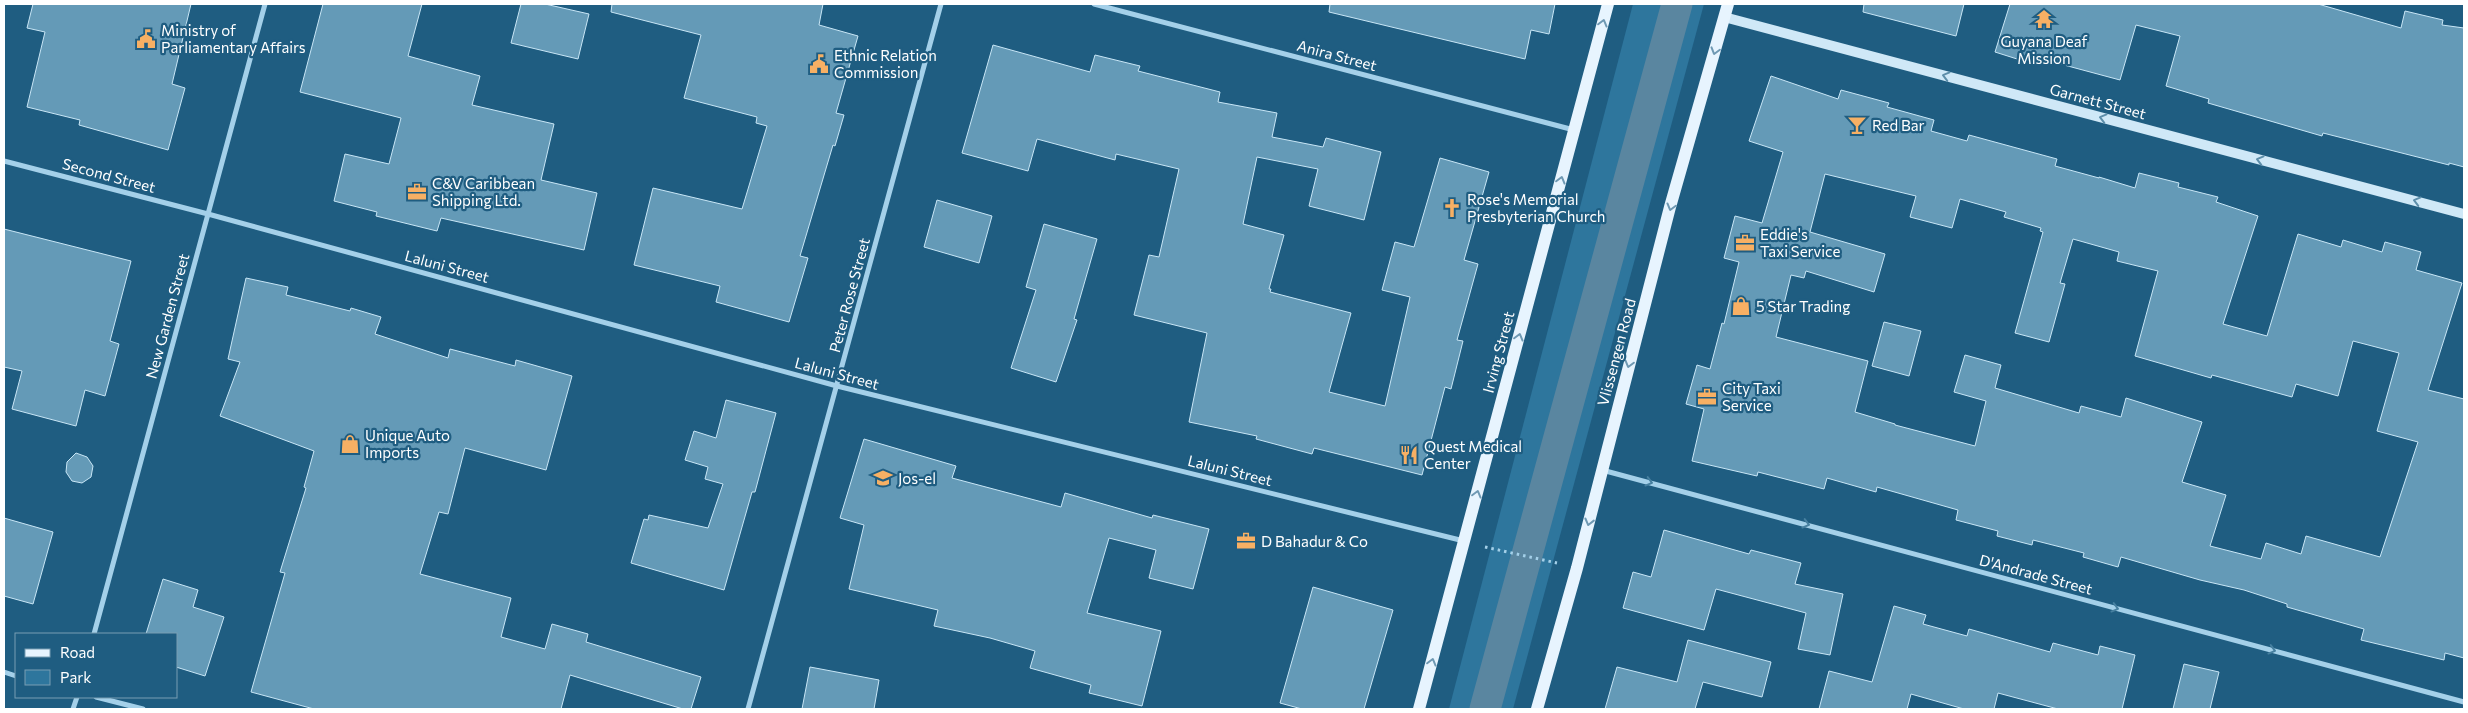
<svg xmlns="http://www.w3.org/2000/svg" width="2468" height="713" font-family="Commissioner,sans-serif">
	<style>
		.green { fill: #2e769d }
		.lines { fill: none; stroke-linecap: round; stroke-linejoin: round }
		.canal { stroke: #5a86a0; stroke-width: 31 }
		.building { fill: #649ab7; stroke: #c8e6f6; fill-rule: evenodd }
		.path { stroke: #a4d0e9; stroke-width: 3; stroke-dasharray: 2.5 4; stroke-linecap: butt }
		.street { stroke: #a4d0e9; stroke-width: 5 }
		.secondary { stroke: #cfe8f7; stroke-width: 10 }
		.primary { stroke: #e7f4fe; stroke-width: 12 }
		.oneway { stroke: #6f99b3 }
		.oneway2 { stroke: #5d8eaa }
		.oneway3 { stroke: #4780a0 }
		.labels { text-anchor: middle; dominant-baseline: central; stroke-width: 4.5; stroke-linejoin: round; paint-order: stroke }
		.poi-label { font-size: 15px; fill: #fff; stroke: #1f5d81; text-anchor: start }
		.street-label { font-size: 15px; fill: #fff; stroke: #1f5d81 }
	</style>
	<rect width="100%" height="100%" fill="#1f5d81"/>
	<!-- green -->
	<path class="green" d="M1633,4H1704L1513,709H1449Z"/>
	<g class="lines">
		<!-- canal -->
		<path class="canal" d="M1485,709L1677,4"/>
	</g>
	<!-- building -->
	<path class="building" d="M33,4H191L172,84L185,88L168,150L79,125L80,120L27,107L45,32L27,28Z
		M323,4H422L408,56L480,76L472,105L554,124L541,180L597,193L584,250L441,218L437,231L376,216L377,212L334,201L345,154L389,164L401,118L300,92Z
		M521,4H545L589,14L578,59L511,43Z
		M612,4H823L819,25L858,36L836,113L844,115L835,146L833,145L800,256L808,258L789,322L716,302L720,286L634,265L653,188L742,209L767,126L756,123L757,117L684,98L701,35L611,12Z
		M1330,4H1555L1549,34L1531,30L1525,59L1329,12Z
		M1864,4H1964L1956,36L1863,12Z
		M2010,4H2318L2401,28L2405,11L2443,20L2442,25L2464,28V167L2449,163V165L2323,133L2322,136L2208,103L2209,99L2166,86L2180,36L2136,25L2120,80L2038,58L2036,65L1995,52Z
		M993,45L1090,72L1095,55L1140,66L1138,71L1220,92L1218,102L1277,113L1272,137L1323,147L1326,138L1381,152L1364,220L1309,206L1318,169L1257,157L1243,224L1284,235L1269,289H1271L1270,292L1351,313L1329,392L1385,406L1410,297L1382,290L1395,242L1414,247L1440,158L1489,172L1464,260L1478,264L1457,340L1463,341L1451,389L1445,387L1422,475L1314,448L1312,454L1256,439L1257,436L1189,422L1207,333L1134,315L1149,255L1159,257L1179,169L1116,154L1115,160L1037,139L1028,171L962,153Z
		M1771,76L1838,99L1841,90L1889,103L1887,107L1934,120L1931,131L1967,141L1969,135L2057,159L2055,166L2099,178V177L2135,188L2139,173L2179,183L2178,187L2218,197L2216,202L2258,216L2223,324L2267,336L2298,234L2341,247L2343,240L2382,252L2385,242L2421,252L2416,270L2462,283L2428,390L2464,399V658L2445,653L2444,660L2361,640L2364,629L2287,607V604L2244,590L2200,580L2121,557L2118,567L2083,557L2084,553L2033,540L2032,545L1997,536L1998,531L1956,520L1958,510L1877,487L1876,492L1827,478L1824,489L1758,472L1757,476L1692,461L1704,409L1686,404L1697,365L1710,369L1722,323L1724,324L1739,262L1724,258L1735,216L1762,223L1783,152L1749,141ZM1825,174L1916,196L1910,217L1952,228L1960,199L2006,212L2004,217L2041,228L2040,231L2043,232L2015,333L2049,342L2065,284L2060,283L2073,239L2119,252L2117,261L2158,271L2135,356L2211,378L2212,375L2292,397L2296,384L2338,396L2353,341L2399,353L2377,431L2418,442L2380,557L2306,536L2301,554L2266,543L2261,559L2210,546L2226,495L2182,482L2202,422L2126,398L2121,417L2081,406L2079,413L1995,388L2001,365L1965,355L1954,392L1986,401L1975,446L1895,425V424L1855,412L1868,361L1776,337L1791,275L1804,278L1806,271L1874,292L1885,254L1810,232Z
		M937,200L992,216L979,263L924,247Z
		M1044,224L1097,239L1074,319L1077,320L1056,382L1011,368L1036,290L1026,287Z
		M4,229L131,261L110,341L119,344L105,396L85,390L76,426L12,409L22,371L4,367Z
		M246,278L288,287L286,295L350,311L351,308L381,317L375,334L448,358L450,349L515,366L516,360L572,376L546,470L465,448L448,514L439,512L420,574L511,598L501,637L545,649L552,624L588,634L586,642L701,677L691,709H683L570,675L561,709H314L251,692L285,573L280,572L306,488L304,487L314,451L220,416L240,362L228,359Z
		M1884,322L1921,331L1909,376L1872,366Z
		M726,400L776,413L755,492H752L724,590L631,563L644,519L648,520L649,515L708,528L723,484L705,479L708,467L685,460L694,431L716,438Z
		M864,439L956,466L952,478L1061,507L1065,493L1152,518L1153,515L1209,529L1193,589L1149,578L1156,550L1109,538L1087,613L1161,631L1142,706L1089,693L1091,685L1030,668L1035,651L990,638L934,626L938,610L849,589L864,525L840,518Z
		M76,453L87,457L93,466L91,477L82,483L72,481L66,472L67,462Z
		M4,518L53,532L33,604L4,596Z
		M1664,530L1749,554L1751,550L1801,563L1795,584L1843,594L1830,655L1798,649L1806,613L1716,589L1704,630L1623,608L1633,572L1651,577Z
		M163,579L198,590L193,607L224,617L205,676L176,667V634H146Z
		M1313,587L1393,610L1364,709H1302L1280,703Z
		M1894,606L1926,615L1923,624L1967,636L1969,629L2050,652L2053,643L2098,655L2100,646L2135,655L2122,709H2058L1998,693L1994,709H1964L1911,694L1907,709H1819L1829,671L1872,682Z
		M1688,640L1771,662L1762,697L1703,682L1695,709H1605L1617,667L1677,682Z
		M2184,664L2219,672L2210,709H2173Z
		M810,667L879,680L874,709H802Z"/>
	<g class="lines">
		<!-- path -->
		<path class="path" d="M1485,547L1557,563"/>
		<!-- street -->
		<path class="street" d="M1094,4L1574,130
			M4,161L208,214L837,386L1464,541
			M1602,470L2464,702
			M94,634L265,4
			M4,672L16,676
			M96,697L143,709
			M73,709L77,697
			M748,709L941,4"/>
		<!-- secondary -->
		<path class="secondary" d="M1724,17L2464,214"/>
		<!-- primary -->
		<path class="primary" d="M1419,709L1608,4
			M1537,709L1577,568L1670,207L1728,4"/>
	</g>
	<!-- one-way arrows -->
	<defs><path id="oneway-chevron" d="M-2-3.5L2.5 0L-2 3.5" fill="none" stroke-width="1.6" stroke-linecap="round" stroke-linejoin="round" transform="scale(1.25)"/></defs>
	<g class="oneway">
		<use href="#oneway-chevron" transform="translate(1603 23) rotate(-75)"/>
		<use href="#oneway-chevron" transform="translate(1715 51) rotate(106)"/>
		<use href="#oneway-chevron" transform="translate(1561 180) rotate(-75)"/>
		<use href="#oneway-chevron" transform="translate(1671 207) rotate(105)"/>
		<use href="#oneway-chevron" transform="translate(1519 337) rotate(-75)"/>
		<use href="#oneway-chevron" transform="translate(1629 364) rotate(105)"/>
		<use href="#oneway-chevron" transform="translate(1477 494) rotate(-75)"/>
		<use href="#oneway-chevron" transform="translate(1589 522) rotate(104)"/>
		<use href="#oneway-chevron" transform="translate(1432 662) rotate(-75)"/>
	</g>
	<g class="oneway2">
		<use href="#oneway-chevron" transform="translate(1946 76) rotate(-165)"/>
		<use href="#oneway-chevron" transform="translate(2103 118) rotate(-165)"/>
		<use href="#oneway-chevron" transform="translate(2260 160) rotate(-165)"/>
		<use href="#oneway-chevron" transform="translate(2417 201) rotate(-165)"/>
	</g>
	<g class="oneway3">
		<use href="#oneway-chevron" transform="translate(1649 482) rotate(15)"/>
		<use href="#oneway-chevron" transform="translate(1806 524) rotate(15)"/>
		<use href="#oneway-chevron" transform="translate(2115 608) rotate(15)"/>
		<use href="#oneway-chevron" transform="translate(2272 650) rotate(15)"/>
	</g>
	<!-- icons -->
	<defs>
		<g id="temple-bare" transform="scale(1.5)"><path d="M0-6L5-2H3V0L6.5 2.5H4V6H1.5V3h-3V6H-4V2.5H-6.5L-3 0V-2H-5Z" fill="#f7b064" stroke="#1f5d81" stroke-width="2.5" paint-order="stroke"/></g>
		<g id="civic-bare" transform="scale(1.5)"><path d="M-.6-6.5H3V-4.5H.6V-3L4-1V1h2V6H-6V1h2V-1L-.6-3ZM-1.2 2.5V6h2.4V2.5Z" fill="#f7b064" stroke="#1f5d81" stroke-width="2.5" paint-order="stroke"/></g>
		<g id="bar-bare" transform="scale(1.5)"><path d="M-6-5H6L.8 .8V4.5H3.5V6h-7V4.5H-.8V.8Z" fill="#f7b064" stroke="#1f5d81" stroke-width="2.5" paint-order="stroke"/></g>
		<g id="office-bare" transform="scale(1.5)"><path d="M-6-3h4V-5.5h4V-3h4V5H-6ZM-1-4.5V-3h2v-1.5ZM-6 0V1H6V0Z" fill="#f7b064" stroke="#1f5d81" stroke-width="2.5" paint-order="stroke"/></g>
		<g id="church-bare" transform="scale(1.5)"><path d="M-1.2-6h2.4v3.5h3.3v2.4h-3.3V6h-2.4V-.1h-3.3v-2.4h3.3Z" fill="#f7b064" stroke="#1f5d81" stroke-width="2.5" paint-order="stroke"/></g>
		<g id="shop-bare" transform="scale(1.5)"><path d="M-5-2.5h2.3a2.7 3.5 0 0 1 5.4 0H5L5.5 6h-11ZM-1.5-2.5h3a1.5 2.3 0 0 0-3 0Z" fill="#f7b064" stroke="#1f5d81" stroke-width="2.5" paint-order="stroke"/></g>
		<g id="restaurant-bare" transform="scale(1.5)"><path d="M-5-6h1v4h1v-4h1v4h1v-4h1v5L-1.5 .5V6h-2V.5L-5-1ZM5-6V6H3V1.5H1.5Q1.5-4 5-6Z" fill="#f7b064" stroke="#1f5d81" stroke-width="2.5" paint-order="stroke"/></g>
		<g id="school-bare" transform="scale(1.5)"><path d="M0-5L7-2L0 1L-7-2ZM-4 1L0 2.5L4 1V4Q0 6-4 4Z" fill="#f7b064" stroke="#1f5d81" stroke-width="2.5" paint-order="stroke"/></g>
	</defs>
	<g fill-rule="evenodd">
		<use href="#temple-bare" x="2044" y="19"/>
		<use href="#civic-bare" x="146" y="39"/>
		<use href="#civic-bare" x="819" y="64"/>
		<use href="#bar-bare" x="1857" y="125"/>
		<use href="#office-bare" x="417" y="192"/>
		<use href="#church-bare" x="1452" y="208"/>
		<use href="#office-bare" x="1745" y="243"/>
		<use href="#shop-bare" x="1741" y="306"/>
		<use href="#office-bare" x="1707" y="397"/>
		<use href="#shop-bare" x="350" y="444"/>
		<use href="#restaurant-bare" x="1409" y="455"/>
		<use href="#school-bare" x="883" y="478"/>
		<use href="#office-bare" x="1246" y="541"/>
	</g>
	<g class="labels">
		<!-- poi labels -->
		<g class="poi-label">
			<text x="161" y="30">Ministry of<tspan x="161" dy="17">Parliamentary Affairs</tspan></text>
			<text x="2044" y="41" text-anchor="middle">Guyana Deaf<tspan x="2044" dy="17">Mission</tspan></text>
			<text x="834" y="55">Ethnic Relation<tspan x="834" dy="17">Commission</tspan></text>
			<text x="1872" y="125">Red Bar</text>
			<text x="432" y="183">C&amp;V Caribbean<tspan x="432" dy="17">Shipping Ltd.</tspan></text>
			<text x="1467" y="199">Rose's Memorial<tspan x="1467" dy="17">Presbyterian Church</tspan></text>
			<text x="1760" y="234">Eddie's<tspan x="1760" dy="17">Taxi Service</tspan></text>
			<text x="1756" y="306">5 Star Trading</text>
			<text x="1722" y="388">City Taxi<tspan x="1722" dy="17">Service</tspan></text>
			<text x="365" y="435">Unique Auto<tspan x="365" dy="17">Imports</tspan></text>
			<text x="1424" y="446">Quest Medical<tspan x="1424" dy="17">Center</tspan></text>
			<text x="898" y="478">Jos-el</text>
			<text x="1261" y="541">D Bahadur &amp; Co</text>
		</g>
		<!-- street labels -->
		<g class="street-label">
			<text transform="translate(1337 55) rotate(15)">Anira Street</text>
			<text transform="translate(2098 101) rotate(15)">Garnett Street</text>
			<text transform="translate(109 175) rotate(15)">Second Street</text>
			<text transform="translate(447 266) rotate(15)">Laluni Street</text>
			<text transform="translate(849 295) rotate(-75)">Peter Rose Street</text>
			<text transform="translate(167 316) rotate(-75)">New Garden Street</text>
			<text transform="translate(1498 352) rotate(-75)">Irving Street</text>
			<text transform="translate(1616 352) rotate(-75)">Vlissengen Road</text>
			<text transform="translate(837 373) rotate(15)">Laluni Street</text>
			<text transform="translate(1230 470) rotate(14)">Laluni Street</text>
			<text transform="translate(2036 574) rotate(15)">D'Andrade Street</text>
		</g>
	</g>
	<!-- border -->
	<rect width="2468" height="713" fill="none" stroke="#ffffff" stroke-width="10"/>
	<!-- legend -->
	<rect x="15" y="633" width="162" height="65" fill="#1f5d81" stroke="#799eb3"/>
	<rect x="25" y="649" width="25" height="8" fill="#e7f4fe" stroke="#799eb3"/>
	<text x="60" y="658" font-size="15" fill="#ffffff">Road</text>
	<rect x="25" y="670" width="25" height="15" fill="#2e769d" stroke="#799eb3"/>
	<text x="60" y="683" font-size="15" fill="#ffffff">Park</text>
</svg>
